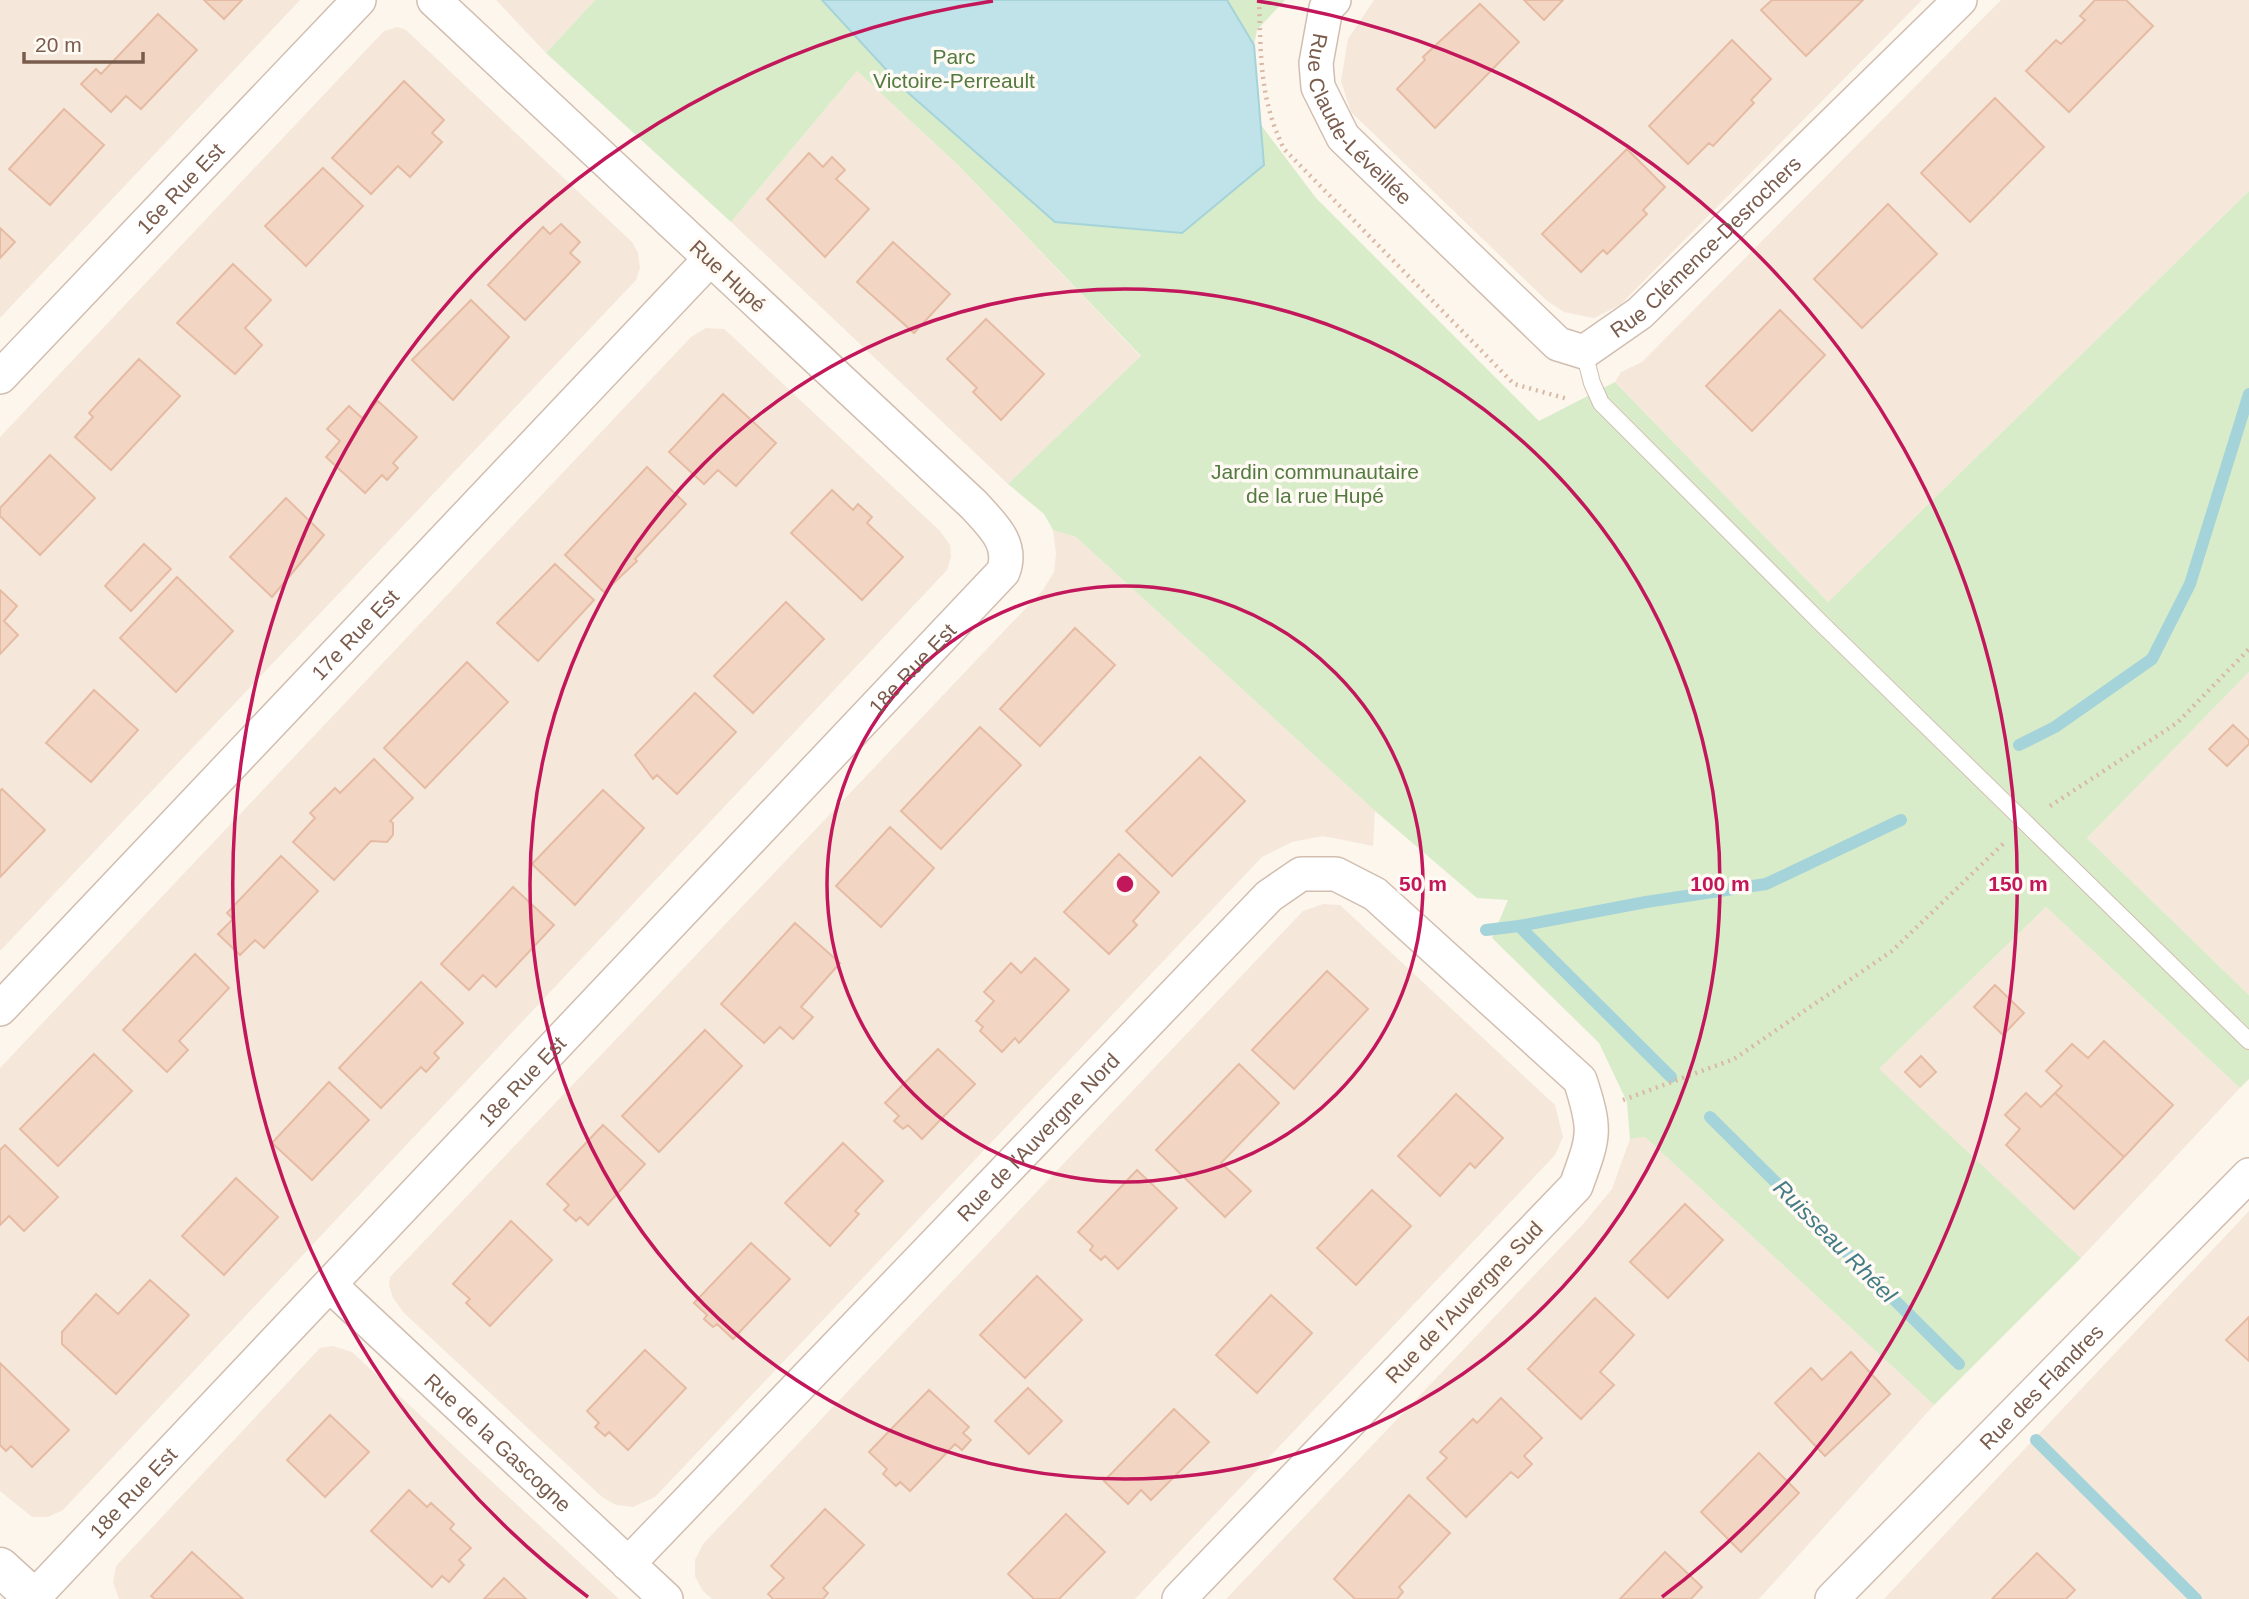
<svg xmlns="http://www.w3.org/2000/svg" width="2249" height="1599" font-family="Helvetica,sans-serif">
	<style>
		.residential { fill: #f5e8da }
		.green { fill: #d8ecc9 }
		.water { fill: #bfe3e8; stroke: #a5d3da; stroke-width: 2 }
		.lines { fill: none; stroke-linecap: round; stroke-linejoin: round }
		.stream { stroke: #a5d3da; stroke-width: 12 }
		.building { fill: #f3d5c3; stroke: #e6bba3; stroke-width: 2 }
		.service-casing { stroke: #d1beb0; stroke-width: 18 }
		.minor-casing { stroke: #d1beb0; stroke-width: 36 }
		.tertiary-casing { stroke: #d1beb0; stroke-width: 41 }
		.path { stroke: #d9b8a5; stroke-width: 4.5; stroke-dasharray: 2 5; stroke-linecap: butt }
		.service { stroke: #fff; stroke-width: 16 }
		.minor { stroke: #fff; stroke-width: 33 }
		.tertiary { stroke: #fff; stroke-width: 38 }
		.ring { fill: none; stroke: #c2185b; stroke-width: 3.5 }
		.labels { text-anchor: middle; dominant-baseline: central; stroke-width: 7; stroke-linejoin: round; paint-order: stroke }
		.park-label { font-size: 21px; fill: #537a41; stroke: #fffaf3 }
		.street-label { font-size: 21px; fill: #7a5c4d; stroke: #fffaf3 }
		.water-label { font-size: 23px; font-style: italic; fill: #437c86; stroke: #fffaf3 }
		.centre { fill: #c2185b; stroke: #fffaf3; stroke-width: 3.5 }
		.ring-label { font-size: 21px; text-anchor: middle; font-weight: bold; fill: #c2185b; stroke: #fffaf3; stroke-width: 7; stroke-linejoin: round; paint-order: stroke }
	</style>
	<rect width="100%" height="100%" fill="#fdf6ec"/>
	<!-- residential -->
	<path class="residential" d="M0,0H300L0,318Z
		M496,0H595L546,53Z
		M1374,0H1922L1620,305L1594,318L1564,312L1546,300L1351,112L1341,81L1348,39Z
		M2001,0H2249V191L1828,602L1615,382L1621,372L1642,362Z
		M398,27L406,30L632,242L638,253L640,268L636,280L0,951V437L384,31Z
		M857,71L958,165L1141,357L1008,484L731,222Z
		M706,328L724,329L733,337L940,531L950,545L951,557L947,570L63,1510L48,1517H32L0,1491V1068L691,337Z
		M1053,530L1076,537L1375,811L1373,846L1323,836L1292,842L1262,857L655,1497L633,1507L616,1505L602,1497L404,1313L393,1298L389,1286L390,1277L1043,590L1054,572L1056,553Z
		M2249,672V995L2087,838Z
		M1323,904L1340,905L1555,1105L1563,1137L1555,1155L1135,1599H712L702,1590L695,1576V1560L703,1544L1303,911Z
		M2046,907L2240,1088L2081,1258L1878,1070Z
		M1645,1137L1934,1405L1759,1599H1226L1583,1224L1612,1189L1630,1139Z
		M2249,1211V1599H1884L2002,1473Z
		M333,1346L352,1352L619,1599H119L113,1582L116,1566L320,1348Z"/>
	<!-- green -->
	<path class="green" d="M595,0H1285L1257,30L1254,45L1261,125L1316,198L1539,421L1615,382L1828,602L2249,191V672L2087,838L2249,995V1079L2240,1088L2046,907L1879,1069L2081,1258L1934,1405L1645,1137L1630,1139L1627,1102L1599,1043L1492,938L1508,900L1477,898L1375,811L1076,537L1053,530L1044,514L1008,484L1141,356L958,165L857,71L731,222L546,53Z"/>
	<!-- water -->
	<path class="water" d="M822,0H1227L1254,45L1264,165L1182,233L1055,222L905,90Z"/>
	<g class="lines">
		<!-- stream -->
		<path class="stream" d="M2019,745L2055,727L2152,659L2190,584L2249,394
			M1519,926L1646,902L1766,884L1901,820
			M1486,930L1519,926L1671,1077
			M1710,1117L1959,1364
			M2036,1440L2196,1599"/>
	</g>
	<!-- building -->
	<path class="building" d="M204,0H242L224,19Z
		M1524,0H1563L1544,20Z
		M1772,0H1863L1806,56L1761,10Z
		M2095,0H2126L2153,26L2069,112L2026,71L2056,40L2061,44L2085,20L2080,16Z
		M1480,4L1519,42L1435,128L1397,89L1425,60L1423,57Z
		M158,14L197,50L141,109L126,96L111,112L81,84L96,69L101,74Z
		M1732,40L1771,79L1751,100L1754,103L1713,146L1709,143L1688,164L1649,126Z
		M404,81L444,120L432,133L442,142L410,177L398,166L371,194L332,158Z
		M1995,98L2044,147L1970,222L1921,173Z
		M64,109L104,145L50,205L9,169Z
		M1627,149L1665,187L1643,210L1647,214L1607,254L1603,250L1581,272L1542,234Z
		M809,153L823,167L832,157L845,170L836,179L869,209L825,257L767,199Z
		M323,168L363,206L306,266L265,226Z
		M1888,204L1937,254L1862,328L1814,279Z
		M561,224L580,242L570,253L580,262L525,320L488,285L543,227L550,234Z
		M0,228L15,242L0,258Z
		M893,242L950,294L914,333L857,282Z
		M233,264L271,300L245,328L262,345L235,374L177,323Z
		M471,300L509,337L453,400L412,360Z
		M1780,310L1825,355L1752,431L1706,386Z
		M986,319L1044,374L1001,420L973,392L977,388L947,359Z
		M139,359L180,396L111,470L75,437L93,417L89,413Z
		M723,394L776,443L736,486L718,470L704,484L669,452Z
		M378,401L417,437L393,463L398,468L387,480L382,475L365,493L326,457L340,441L327,429L349,406L362,418Z
		M50,455L95,498L40,555L0,516V508Z
		M647,467L686,504L635,559L637,561L604,592L565,555Z
		M832,490L853,510L858,504L872,517L867,523L903,557L862,600L791,533Z
		M286,498L324,535L272,597L230,557Z
		M144,544L171,569L131,611L105,586Z
		M555,564L594,600L538,661L497,623Z
		M177,577L233,631L176,692L120,638Z
		M0,590L17,606L4,621L18,635L0,654Z
		M786,602L824,639L753,713L714,676Z
		M1075,628L1115,665L1040,746L1000,709Z
		M467,662L508,702L425,788L384,748Z
		M94,690L138,730L91,782L46,743Z
		M695,693L736,732L677,794L657,775L653,779L635,755Z
		M2233,725L2249,740V744L2227,766L2209,749Z
		M980,727L1021,765L941,849L901,811Z
		M1200,757L1245,801L1172,876L1126,831Z
		M374,759L413,798L390,821L393,823V835L387,842L371,841L334,880L293,842L315,818L310,813L335,788L340,793Z
		M2,789L45,830L0,877V791Z
		M603,790L644,828L575,905L532,864Z
		M890,827L934,868L881,927L836,886Z
		M1119,854L1159,892L1133,921L1137,925L1109,954L1064,912Z
		M281,856L318,891L264,948L255,940L240,955L218,934L233,919L227,913Z
		M513,887L554,925L496,987L483,975L469,990L441,964Z
		M795,923L840,963L801,1007L813,1017L793,1039L780,1027L764,1043L721,1004Z
		M195,954L229,988L179,1041L188,1050L167,1072L123,1030Z
		M1035,958L1069,990L1019,1043L1015,1038L1002,1052L980,1031L983,1027L976,1021L994,1001L984,992L1011,963L1021,973Z
		M1327,971L1368,1009L1294,1089L1252,1050Z
		M421,982L463,1023L434,1053L439,1058L426,1072L421,1067L381,1108L339,1068Z
		M1995,985L2024,1013L2003,1035L1974,1007Z
		M705,1030L742,1066L659,1152L622,1116Z
		M2104,1041L2173,1105L2124,1157L2055,1093L2062,1086L2046,1071L2072,1044L2088,1058Z
		M938,1049L975,1084L922,1139L908,1125L903,1129L894,1121L899,1116L885,1103Z
		M94,1054L132,1091L58,1166L20,1129Z
		M1921,1056L1936,1072L1920,1087L1905,1072Z
		M1239,1064L1279,1103L1221,1163L1251,1191L1225,1217L1156,1150Z
		M329,1082L369,1120L312,1180L272,1143Z
		M2026,1093L2041,1107L2055,1093L2124,1157L2074,1209L2006,1145L2020,1129L2005,1115Z
		M1456,1094L1503,1138L1475,1168L1470,1163L1440,1196L1398,1156Z
		M603,1125L645,1164L588,1225L580,1217L576,1221L564,1210L569,1205L547,1184Z
		M843,1143L883,1181L855,1211L859,1214L830,1246L785,1203Z
		M5,1145L58,1197L24,1231L9,1216L0,1225V1150Z
		M1137,1170L1177,1208L1118,1269L1105,1256L1101,1260L1090,1250L1093,1246L1078,1232Z
		M236,1178L278,1217L224,1275L182,1236Z
		M1372,1190L1411,1226L1356,1285L1317,1248Z
		M1685,1204L1723,1240L1668,1298L1630,1262Z
		M511,1221L552,1260L490,1326L466,1303L470,1299L453,1284Z
		M751,1243L790,1279L733,1339L717,1324L713,1327L704,1319L707,1315L694,1303Z
		M1037,1276L1082,1320L1025,1378L980,1335Z
		M150,1280L189,1315L116,1394L62,1344V1332L96,1294L118,1314Z
		M1271,1295L1312,1333L1257,1393L1216,1355Z
		M1595,1298L1634,1335L1600,1372L1614,1385L1581,1419L1528,1369Z
		M2249,1317V1361L2226,1340Z
		M645,1350L686,1388L628,1450L609,1432L605,1436L595,1427L599,1423L587,1411Z
		M1851,1352L1890,1394L1825,1456L1775,1403L1811,1368L1822,1380Z
		M0,1363L69,1430L32,1467L11,1446L6,1451L0,1445Z
		M1028,1388L1062,1421L1029,1454L995,1421Z
		M929,1390L969,1427L963,1433L971,1440L962,1450L955,1444L910,1491L900,1482L896,1486L883,1474L887,1469L869,1452Z
		M1501,1398L1542,1438L1524,1456L1532,1464L1518,1478L1511,1472L1466,1517L1427,1478L1447,1458L1440,1452L1473,1419L1477,1423Z
		M1174,1409L1209,1442L1151,1500L1141,1490L1128,1504L1104,1481Z
		M330,1415L369,1452L325,1497L287,1460Z
		M1759,1453L1799,1493L1741,1552L1701,1512Z
		M409,1490L427,1507L431,1503L454,1524L450,1529L471,1548L459,1560L464,1565L449,1582L442,1576L432,1587L371,1531Z
		M1409,1495L1450,1533L1399,1587L1403,1592L1397,1599H1355L1334,1579Z
		M825,1509L864,1545L823,1588L828,1593L823,1599H773L768,1594L784,1578L771,1566Z
		M1066,1514L1105,1552L1059,1599H1034L1008,1574Z
		M192,1552L243,1599H155L151,1596Z
		M1665,1552L1702,1587L1691,1599H1620Z
		M2037,1553L2075,1590L2066,1599H1992Z
		M504,1578L526,1599H484Z"/>
	<g class="lines">
		<!-- service casing -->
		<g class="service-casing">
			<path id="service" d="M1584,352L1592,383L1601,403L1821,623L2249,1041"/>
		</g>
		<!-- minor casing -->
		<g class="minor-casing">
			<g id="minor">
				<path id="s1" d="M1334,0L1326,8L1316,63L1318,87L1343,137L1558,344L1584,352L1640,313L1960,0"/>
				<path id="s2" d="M0,377L359,0"/>
				<path id="s3" d="M0,1009L710,259"/>
				<path id="s4" d="M331,1286L666,1599"/>
				<path id="s5" d="M628,1564L1269,896L1301,874H1336L1375,894L1580,1080C1597,1132 1594,1136 1576,1186L1179,1599"/>
				<path id="s6" d="M34,1597L1003,572C1014,544 992,525 974,505L434,0"/>
				<path id="s7" d="M1832,1599L2249,1175"/>
			</g>
		</g>
		<!-- tertiary casing -->
		<g class="tertiary-casing">
			<path id="tertiary" d="M0,1567L35,1599"/>
		</g>
		<!-- path -->
		<path class="path" d="M1259,0C1261,55 1259,98 1284,149L1514,384L1568,399
			M2050,806L2177,723L2249,649
			M1623,1100L1734,1059L1892,951L2005,842"/>
		<!-- service -->
		<use href="#service" class="service"/>
		<!-- minor -->
		<use href="#minor" class="minor"/>
		<!-- tertiary -->
		<use href="#tertiary" class="tertiary"/>
	</g>
	<!-- distance rings -->
	<g class="ring">
		<circle cx="1125" cy="884" r="298"/>
		<circle cx="1125" cy="884" r="595"/>
		<path d="M588 1597A893 893 0 0 1 993 1M1257 1A893 893 0 0 1 1662 1597"/>
	</g>
	<g class="labels">
		<!-- park labels -->
		<g class="park-label">
			<text x="954" y="56">Parc<tspan x="954" dy="24">Victoire-Perreault</tspan></text>
			<text x="1315" y="471">Jardin communautaire<tspan x="1315" dy="24">de la rue Hupé</tspan></text>
		</g>
		<!-- street labels -->
		<g class="street-label">
			<text stroke="none"><textPath href="#s1" startOffset="138">Rue Claude-Léveillée</textPath></text>
			<text stroke="none"><textPath href="#s2" startOffset="261">16e Rue Est</textPath></text>
			<text stroke="none"><textPath href="#s1" startOffset="634">Rue Clémence-Desrochers</textPath></text>
			<text transform="translate(728 276) rotate(43)">Rue Hupé</text>
			<text stroke="none"><textPath href="#s3" startOffset="516">17e Rue Est</textPath></text>
			<text stroke="none"><textPath href="#s6" startOffset="1278">18e Rue Est</textPath></text>
			<text stroke="none"><textPath href="#s6" startOffset="710">18e Rue Est</textPath></text>
			<text stroke="none"><textPath href="#s5" startOffset="592">Rue de l'Auvergne Nord</textPath></text>
			<text transform="translate(1464 1302) rotate(-46)">Rue de l'Auvergne Sud</text>
			<text stroke="none"><textPath href="#s7" startOffset="298">Rue des Flandres</textPath></text>
			<text stroke="none"><textPath href="#s4" startOffset="229">Rue de la Gascogne</textPath></text>
			<text stroke="none"><textPath href="#s6" startOffset="144">18e Rue Est</textPath></text>
		</g>
		<!-- water labels -->
		<g class="water-label">
			<text transform="translate(1835 1241) rotate(45)">Ruisseau Rhéel</text>
		</g>
	</g>
	<circle cx="1125" cy="884" r="10" class="centre"/>
	<g class="ring-label">
		<text x="1423" y="891">50 m</text>
		<text x="1720" y="891">100 m</text>
		<text x="2018" y="891">150 m</text>
	</g>
	<!-- scale -->
	<path d="M24 52v10h119v-10" fill="none" stroke="#7a5c4d" stroke-width="3.5"/>
	<text x="35" y="52" font-size="21" fill="#7a5c4d" stroke="#fffaf3" stroke-width="5" paint-order="stroke">20 m</text>
</svg>
